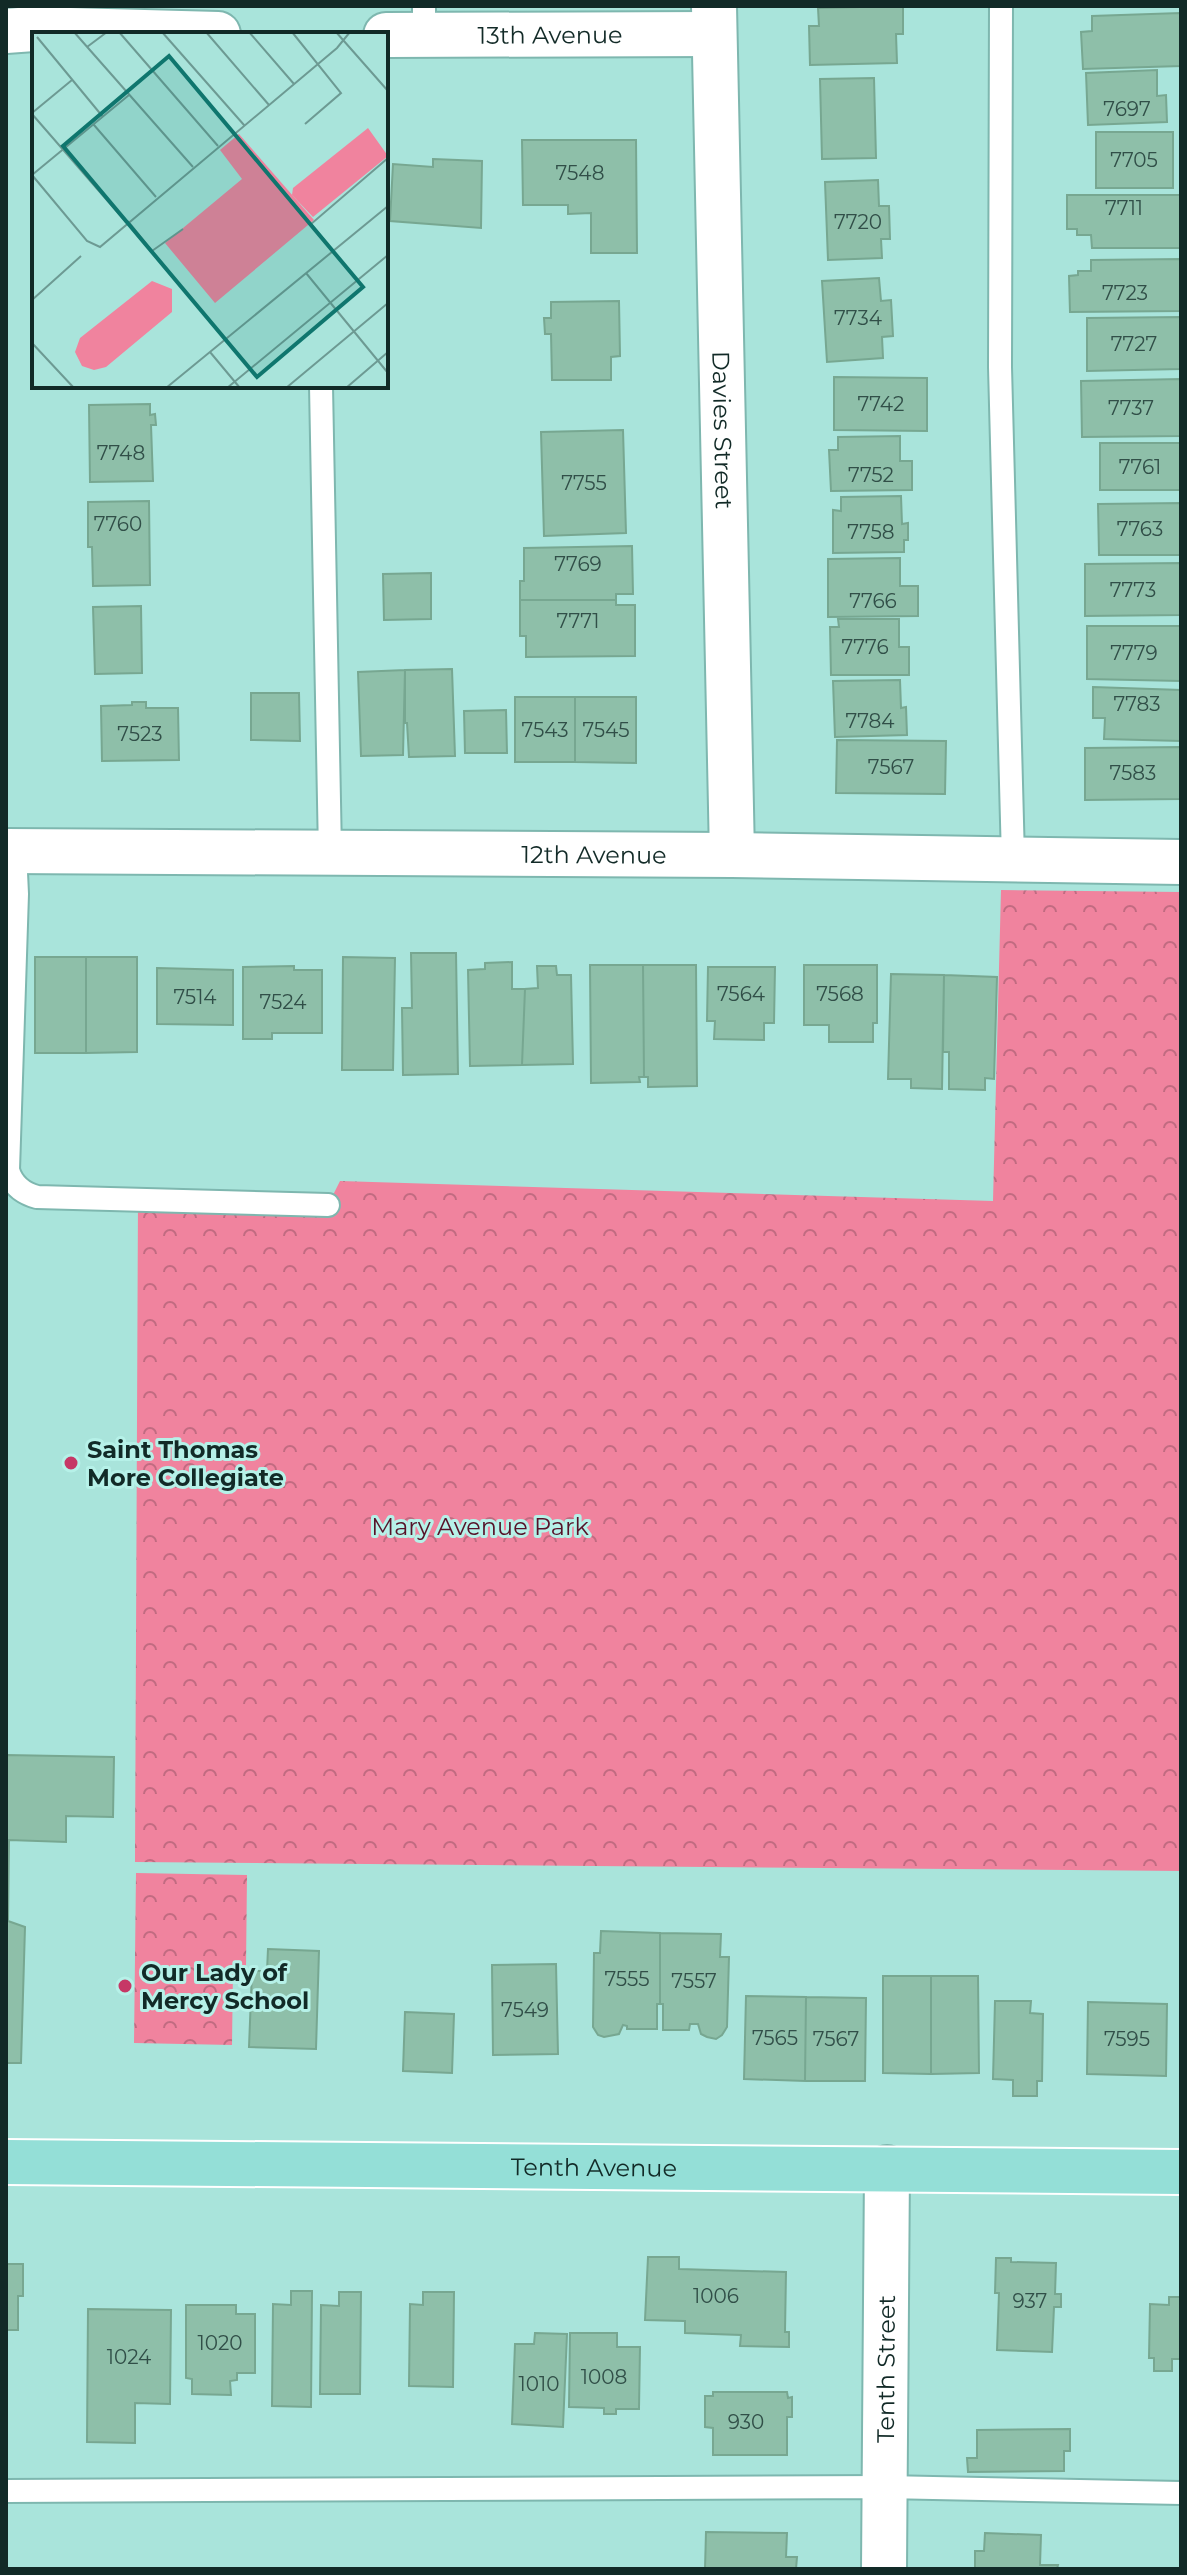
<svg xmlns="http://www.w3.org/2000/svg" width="1187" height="2575" font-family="Montserrat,sans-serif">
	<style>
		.forest { fill: url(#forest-crowns) }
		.building { fill: #8ebfa9; stroke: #77a791; stroke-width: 2 }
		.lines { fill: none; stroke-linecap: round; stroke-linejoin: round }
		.service-casing { stroke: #7eb7af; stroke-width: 26 }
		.minor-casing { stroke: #7eb7af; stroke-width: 48 }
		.primary-casing { stroke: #fff; stroke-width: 48 }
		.service { stroke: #fff; stroke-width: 22 }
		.minor { stroke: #fff; stroke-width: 44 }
		.primary { stroke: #94dfd7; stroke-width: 44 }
		.poi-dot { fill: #c63866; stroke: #b6f1e8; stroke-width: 3 }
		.labels { text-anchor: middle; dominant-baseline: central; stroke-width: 6; stroke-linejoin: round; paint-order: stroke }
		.number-label { font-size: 20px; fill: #314f48 }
		.street-label { font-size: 24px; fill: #122a27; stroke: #b6f1e8 }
		.poi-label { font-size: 24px; font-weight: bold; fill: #122a27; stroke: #b6f1e8; text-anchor: start }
		.park-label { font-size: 24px; fill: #561228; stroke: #b6f1e8 }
		.inset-road { fill: none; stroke: #6d9a93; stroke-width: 2 }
		.view { fill: #0f766e; fill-opacity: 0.15; stroke: #0f766e; stroke-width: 4 }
		.inset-edge { fill: none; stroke: #122a27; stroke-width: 4 }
	</style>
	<defs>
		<pattern id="forest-crowns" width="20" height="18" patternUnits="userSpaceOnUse" patternTransform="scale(2)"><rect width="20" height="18" fill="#f0839e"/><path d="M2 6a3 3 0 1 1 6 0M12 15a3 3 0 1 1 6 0" fill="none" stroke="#c16b81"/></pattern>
	</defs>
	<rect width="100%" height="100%" fill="#a9e4db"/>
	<!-- forest -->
	<path class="forest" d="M1001,890L1181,892V1871L135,1862L138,1198L328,1205L340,1181L993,1201Z
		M136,1873L247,1875L246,1967L233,1968L232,2045L134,2043Z"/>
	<!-- building -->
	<path class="building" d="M903,6V34H896L897,63L810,65L809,26H819L818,8Z
		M1180,13L1181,66L1083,69L1081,32L1092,31V16Z
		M1157,70V96L1166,95L1167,122L1088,125L1086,73Z
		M874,78L876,158L822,159L820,79Z
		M1096,132H1173V188H1096Z
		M522,140H636L637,253H591V213L568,214V205H523Z
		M433,159L482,161L481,228L390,221L393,164L433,167Z
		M878,180L879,206H889L890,239H881L882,258L828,260L825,182Z
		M1067,195H1181L1180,248H1092L1091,235H1077V229H1067Z
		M1181,259V311L1070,312L1069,276L1078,275V271H1091V260Z
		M879,278L881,301L891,300L893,336L882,337L883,358L827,362L822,281Z
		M619,301L620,356L611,357V380H552L551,334H545L544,318H551V302Z
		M1181,317V369L1087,371V318Z
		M834,377L927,378V431L834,430Z
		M1181,379V436L1082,437L1081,381Z
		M150,404V415L155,414L156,425H151L153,481L90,482L89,405Z
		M623,430L626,533L544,536L541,432Z
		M900,436V461H912V490L831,491L829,450H838V437Z
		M1100,443H1181V490H1100Z
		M901,496L902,524L908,523V540H904V552L833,553V510L841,511V497Z
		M149,501L150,585L93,586L92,547H88V502Z
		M1181,503V555H1099L1098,504Z
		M632,546L633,594H616V600H520V581H524V548Z
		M900,558V586H918V616L828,617V559Z
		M1181,563V615L1085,616V564Z
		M431,573V619L384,620L383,574Z
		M520,600H616V605H635V656L526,657V636H520Z
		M141,606L142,673L95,674L93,607Z
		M838,619H899V647H909V675H831L830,627H839Z
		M1087,626H1181V681L1087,679Z
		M452,669L455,756L409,757L407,723H405V670Z
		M405,670L403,755L361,756L358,672Z
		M900,680L901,708L906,707L907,735L835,737L833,681Z
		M1093,687L1181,690V741L1104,739L1105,718H1093Z
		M251,693H299L300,741L251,740Z
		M515,697H575V762H515Z
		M575,697H636V763L575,762Z
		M132,702H146V708H178L179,760L102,761L101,706L132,705Z
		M506,710L507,753H465L464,711Z
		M837,740L946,741L945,794L836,793Z
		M1181,747V799L1085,800V748Z
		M411,953H456L458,1074L403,1075L402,1008H412Z
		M35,957H86V1053H35Z
		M86,957H137V1052L86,1053Z
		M343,957L395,958L393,1070H342Z
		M512,962V989H525L522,1065L470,1066L468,970L485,969V963Z
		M590,965H643L644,1077H639L640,1082L591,1083Z
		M643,965H696L697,1086L648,1087V1077H644Z
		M804,965H877V1023H873V1042H829V1025H804Z
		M294,966V970H322V1033H272V1039H243V967Z
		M537,966H556L557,975H571L573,1064L522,1065L525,989L538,988Z
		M708,967H775L774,1023H764V1040L714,1039L715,1021H707Z
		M157,968L233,970V1025L157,1024Z
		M891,974L944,975L942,1089L911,1088V1079H888Z
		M944,975L997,977L994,1079L985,1078V1090L949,1089V1052H943Z
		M6,1755L114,1757L113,1817L66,1816V1842L9,1840L8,1921L25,1927L21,2063H6Z
		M601,1931L660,1933V2004H657V2029H627V2026L623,2025L619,2034L604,2037L598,2035L593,2027L594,1953H600Z
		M660,1933L721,1934L720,1957H729L727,2027L722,2035L716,2039L707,2037L701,2034L698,2024H690L689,2030H663V2004H660Z
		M268,1949L319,1951L316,2049L249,2047L252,1971H267Z
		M556,1964L558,2054L493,2055L492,1965Z
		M883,1976H931V2074L883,2073Z
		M931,1976H978L979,2073L931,2074Z
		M746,1996L806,1997L805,2081L744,2079Z
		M806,1997L866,1998L865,2081H805Z
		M995,2001H1031L1030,2013L1043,2014L1042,2081H1037V2096H1013V2080L993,2079Z
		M1088,2002L1167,2004L1166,2076L1087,2074Z
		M405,2012L454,2014L452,2073L403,2071Z
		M648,2257H679V2269L786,2272L785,2332H789V2347L740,2346L741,2335L685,2333V2321L645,2320Z
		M996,2258H1011V2262L1056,2263L1055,2294H1061V2307H1054L1052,2352L997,2350L999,2293H995Z
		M6,2264H23V2296H18V2330H6Z
		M291,2291H312L311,2407L272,2406L273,2304L291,2305Z
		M339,2292H361L360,2394H320L321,2305L339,2306Z
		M423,2292H454L453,2387L409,2386L410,2304L423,2305Z
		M1169,2297H1181V2359H1172V2371H1154V2358H1149L1150,2304L1169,2305Z
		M186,2305H236V2314H255V2373H237V2380L230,2381L231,2395L192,2394V2379L186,2378Z
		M88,2309L171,2310L170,2404L135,2403V2443L87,2442Z
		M535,2333L567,2334L563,2427L512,2424L515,2344H534Z
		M570,2333H617V2347H640L639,2409H616V2414H604V2408L569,2407Z
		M713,2392H787L788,2398L792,2397V2417H787V2455H713V2428L705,2427V2396H713Z
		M1070,2429V2451H1064V2471L968,2472L967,2458H977V2430Z
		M706,2532L787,2533L786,2557H797L796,2569H705Z
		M985,2533L1041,2535L1040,2565H1058L1057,2569H975V2551H984Z"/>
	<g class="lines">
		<!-- service casing -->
		<g class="service-casing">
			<path id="service" d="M424,6V35
				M1001,6L1000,367L1013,859
				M321,386L330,853
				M15,851L17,894L8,1170C12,1184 22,1193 37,1197L328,1205
				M6,2491L885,2487L1181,2493"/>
		</g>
		<!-- minor casing -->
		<g class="minor-casing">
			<g id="minor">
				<path id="s1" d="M714,6L732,855"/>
				<path d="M6,31L33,29L218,34"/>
				<path id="s2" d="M386,35L714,34"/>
				<path id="s3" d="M6,851L732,855L1181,862"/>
				<path id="s4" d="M884,2569L887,2168"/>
			</g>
		</g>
		<!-- primary casing -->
		<g class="primary-casing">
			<g id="primary">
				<path id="s5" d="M6,2162L1181,2172"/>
			</g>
		</g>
		<!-- service -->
		<use href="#service" class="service"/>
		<!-- minor -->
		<use href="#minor" class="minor"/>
		<!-- primary -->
		<use href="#primary" class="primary"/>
	</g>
	<!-- markers -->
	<g class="poi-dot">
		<circle cx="71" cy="1463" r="8"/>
		<circle cx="125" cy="1986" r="8"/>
	</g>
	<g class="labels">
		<!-- number labels -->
		<g class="number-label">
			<text x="1127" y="109">7697</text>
			<text x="1134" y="160">7705</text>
			<text x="580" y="173">7548</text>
			<text x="1124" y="208">7711</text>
			<text x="858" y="222">7720</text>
			<text x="1125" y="293">7723</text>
			<text x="858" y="318">7734</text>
			<text x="1134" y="344">7727</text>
			<text x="881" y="404">7742</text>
			<text x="1131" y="408">7737</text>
			<text x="121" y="453">7748</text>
			<text x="1140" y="467">7761</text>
			<text x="871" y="475">7752</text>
			<text x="584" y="483">7755</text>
			<text x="118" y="524">7760</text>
			<text x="1140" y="529">7763</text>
			<text x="871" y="532">7758</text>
			<text x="578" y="564">7769</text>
			<text x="1133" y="590">7773</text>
			<text x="873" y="601">7766</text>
			<text x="578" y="621">7771</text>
			<text x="865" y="647">7776</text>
			<text x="1134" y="653">7779</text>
			<text x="1137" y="704">7783</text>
			<text x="870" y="721">7784</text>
			<text x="545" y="730">7543</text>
			<text x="606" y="730">7545</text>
			<text x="140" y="734">7523</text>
			<text x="891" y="767">7567</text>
			<text x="1133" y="773">7583</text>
			<text x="741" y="994">7564</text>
			<text x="840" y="994">7568</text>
			<text x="195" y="997">7514</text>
			<text x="283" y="1002">7524</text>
			<text x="627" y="1979">7555</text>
			<text x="694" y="1981">7557</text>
			<text x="525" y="2010">7549</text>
			<text x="775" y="2038">7565</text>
			<text x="836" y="2039">7567</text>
			<text x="1127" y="2039">7595</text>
			<text x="716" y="2296">1006</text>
			<text x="1030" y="2301">937</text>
			<text x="220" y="2343">1020</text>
			<text x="129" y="2357">1024</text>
			<text x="604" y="2377">1008</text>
			<text x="539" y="2384">1010</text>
			<text x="746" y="2422">930</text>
		</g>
		<!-- street labels -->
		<g class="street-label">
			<text stroke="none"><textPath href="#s2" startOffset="164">13th Avenue</textPath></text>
			<text stroke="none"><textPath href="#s1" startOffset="424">Davies Street</textPath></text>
			<text stroke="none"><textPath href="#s3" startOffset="588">12th Avenue</textPath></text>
			<text stroke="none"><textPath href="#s5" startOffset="588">Tenth Avenue</textPath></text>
			<text stroke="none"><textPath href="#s4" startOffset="200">Tenth Street</textPath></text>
		</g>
		<!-- poi labels -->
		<g class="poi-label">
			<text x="87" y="1449">Saint Thomas<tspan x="87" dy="28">More Collegiate</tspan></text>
			<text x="141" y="1972">Our Lady of<tspan x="141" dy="28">Mercy School</tspan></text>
		</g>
		<!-- park labels -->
		<g class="park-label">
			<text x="480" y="1526">Mary Avenue Park</text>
		</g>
	</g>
	<!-- overview -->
	<g transform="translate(32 32)">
		<rect width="356" height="356" fill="#a9e4db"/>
		<path d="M336,96L356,124L281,185L260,163L261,156ZM120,249L140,257V280L74,335L62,338L50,334L43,320L48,306Z" fill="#f0839e"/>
		<path d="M207,102L282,188L183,271L133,211L210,147L188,118Z" fill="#f0839e"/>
		<path class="inset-road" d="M42,0L161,135M87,0L186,114M130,0L212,93M174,0L237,73M217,0L262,52M260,0L309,61L273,92M304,0L356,59M5,5L71,85M55,15L75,0M0,81L40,48M0,82L94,190M62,93L124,165M0,143L55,209L68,215L305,16L318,0M0,143L97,63M96,189L120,219L151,197M301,219L279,192L356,126M274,241L356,341M0,268L49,224M0,311L42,356M178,320L208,356M134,356L356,174M195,356L356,223M254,356L356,271M314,356L356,320"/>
		<path class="view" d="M137,24L331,255L225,345L31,114Z"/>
		<rect width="356" height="356" class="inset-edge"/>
	</g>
	<!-- border -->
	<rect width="1187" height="2575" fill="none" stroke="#122a27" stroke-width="16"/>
</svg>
